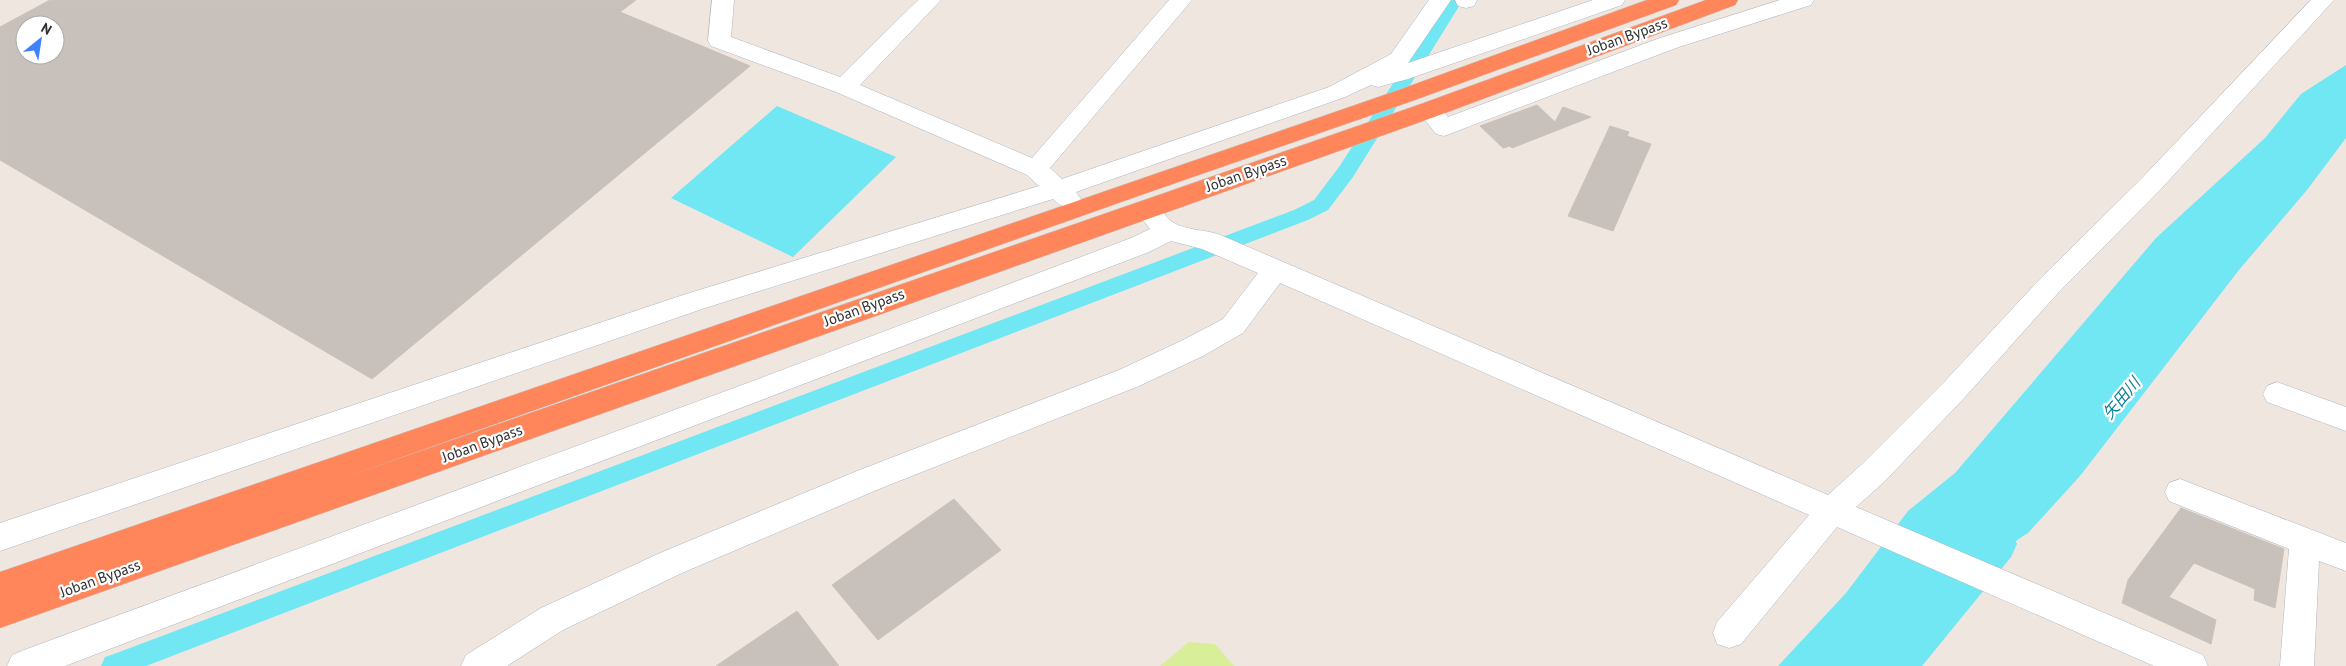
<svg xmlns="http://www.w3.org/2000/svg" width="2346" height="666" font-family="'PT Sans','Noto Sans JP',sans-serif">
	<style>
		.pitch { fill: #d8ee98 }
		.water { fill: #71e7f3 }
		.lines { fill: none; stroke-linecap: round; stroke-linejoin: round }
		.canal { fill: #71e7f3; fill-rule: evenodd }
		.river { fill: #71e7f3; fill-rule: evenodd }
		.building { fill: #c8c1bb; stroke: #cbc2b9; fill-rule: evenodd }
		.minor-casing { stroke: #b0b5be; stroke-width: 1 }
		.highway-casing { stroke: #c4c4c4; stroke-width: 1 }
		.minor { fill: #fff; fill-rule: evenodd }
		.highway { fill: #ff865b; fill-rule: evenodd }
		.labels { text-anchor: middle; dominant-baseline: central; stroke-width: 4.5; stroke-linejoin: round; paint-order: stroke }
		.street-label { font-size: 15px; fill: #2e2e2e; stroke: #fff }
		.water-label { font-size: 16px; font-style: italic; fill: #0a8097; stroke: #fff }
	</style>
	<rect width="100%" height="100%" fill="#efe6e0"/>
	<!-- pitch -->
	<path class="pitch" d="M1189,642L1215,644L1234,666H1160Z"/>
	<!-- water -->
	<path class="water" d="M2346,65V138L2307,190L2239,270L2080,476L2028,533L1974,568L1903,666H1778L1846,593L1908,511L1955,473L2156,238L2265,138L2301,94Z
		M777,106L896,157L793,257L671,198Z"/>
	<g class="lines">
		<!-- canal -->
		<path class="canal" d="M1447,0H1463L1353,177L1328,210L1308,220L146,666H101L105,657L114,654L1294,210L1314,200L1339,167Z"/>
		<!-- river -->
		<path class="river" d="M1996,526L2011,531L2017,544L2011,557L1922,666H1873L1879,651L1981,531Z"/>
	</g>
	<!-- building -->
	<path class="building" d="M50,0H636L620,12L750,66L372,379L0,160V27ZM25,25H55V55H25Z
		M1537,105L1555,122L1563,107L1591,117L1512,148L1510,146L1503,148L1480,126Z
		M1610,126L1629,132L1627,136L1651,144L1613,231L1568,216Z
		M954,499L1001,550L878,640L832,585Z
		M2181,508L2284,549L2275,608L2254,600L2255,589L2194,563L2169,597L2216,620L2211,644L2122,603L2128,580Z
		M797,611L839,666H716Z"/>
	<g class="lines">
		<!-- minor casing -->
		<g class="minor-casing">
			<path id="minor" d="M712,0H734L731,37L840,77L918,0H941L860,85L1032,158L1169,0H1192L1050,168L1062,179L1329,87L1391,54L1429,0H1451L1408,63L1593,0H1625L1622,5L1408,79L1378,87L1371,85L1345,97L1076,192L1081,199L1077,205C1066,208 1061,207 1053,199L705,308L0,551V523L686,294L1039,186L1027,175L836,92L711,46L708,41Z
				M1455,0H1477L1474,6L1466,8L1458,6Z
				M1780,0H1814L1811,5L1676,48L1444,136L1436,134L1417,110L1421,104C1435,100 1439,107 1448,117L1660,38Z
				M2311,0H2334L2160,190L2058,293L1966,396L1884,482L1856,507L2203,655L2208,666H2154L1837,527L1741,644L1729,648L1717,644L1713,633L1717,622L1809,515L1280,283L1243,333L1203,356L1139,386L879,489L682,573L563,630L507,666H461L466,655L541,608L660,553L857,471L1119,370L1183,340L1223,319L1258,273L1202,249L1171,241L1149,252L65,666H7L12,655L24,650L761,378L1131,238L1150,229L1140,216L1144,210C1164,203 1161,215 1174,223C1186,230 1205,230 1218,234L1828,495L1862,464L1946,380L2040,279L2142,178Z
				M2277,382L2346,407V431L2267,402L2263,394L2267,386Z
				M2180,479L2346,543V571L2319,561L2314,666H2280L2289,549L2169,501L2165,492L2169,483Z"/>
		</g>
		<!-- highway casing -->
		<g class="highway-casing">
			<path id="highway" d="M1647,0H1679L1676,5L1412,101L1138,196L343,478L1421,104L1706,0H1738L1735,5L1437,116L0,628V572L1396,91Z"/>
		</g>
		<!-- minor -->
		<use href="#minor" class="minor"/>
		<!-- highway -->
		<use href="#highway" class="highway"/>
	</g>
	<g class="labels">
		<!-- street labels -->
		<g class="street-label">
			<text transform="translate(1627 36) rotate(-20)">Joban Bypass</text>
			<text transform="translate(1246 173) rotate(-19)">Joban Bypass</text>
			<text transform="translate(864 307) rotate(-20)">Joban Bypass</text>
			<text transform="translate(482 443) rotate(-20)">Joban Bypass</text>
			<text transform="translate(100 578) rotate(-20)">Joban Bypass</text>
		</g>
		<!-- water labels -->
		<g class="water-label">
			<text transform="translate(2121 398) rotate(-50)">矢田川</text>
		</g>
	</g>
	<!-- north arrow -->
	<g transform="translate(40 40) rotate(30)"><circle r="24" fill="#ffffff" stroke="#ababab"/>
	<path d="M0-4L9 19L0 12L-9 19Z" fill="#3d83ff"/>
	<text y="-8" font-size="14" font-weight="bold" text-anchor="middle" fill="#2e2e2e">N</text>
	</g>
</svg>
